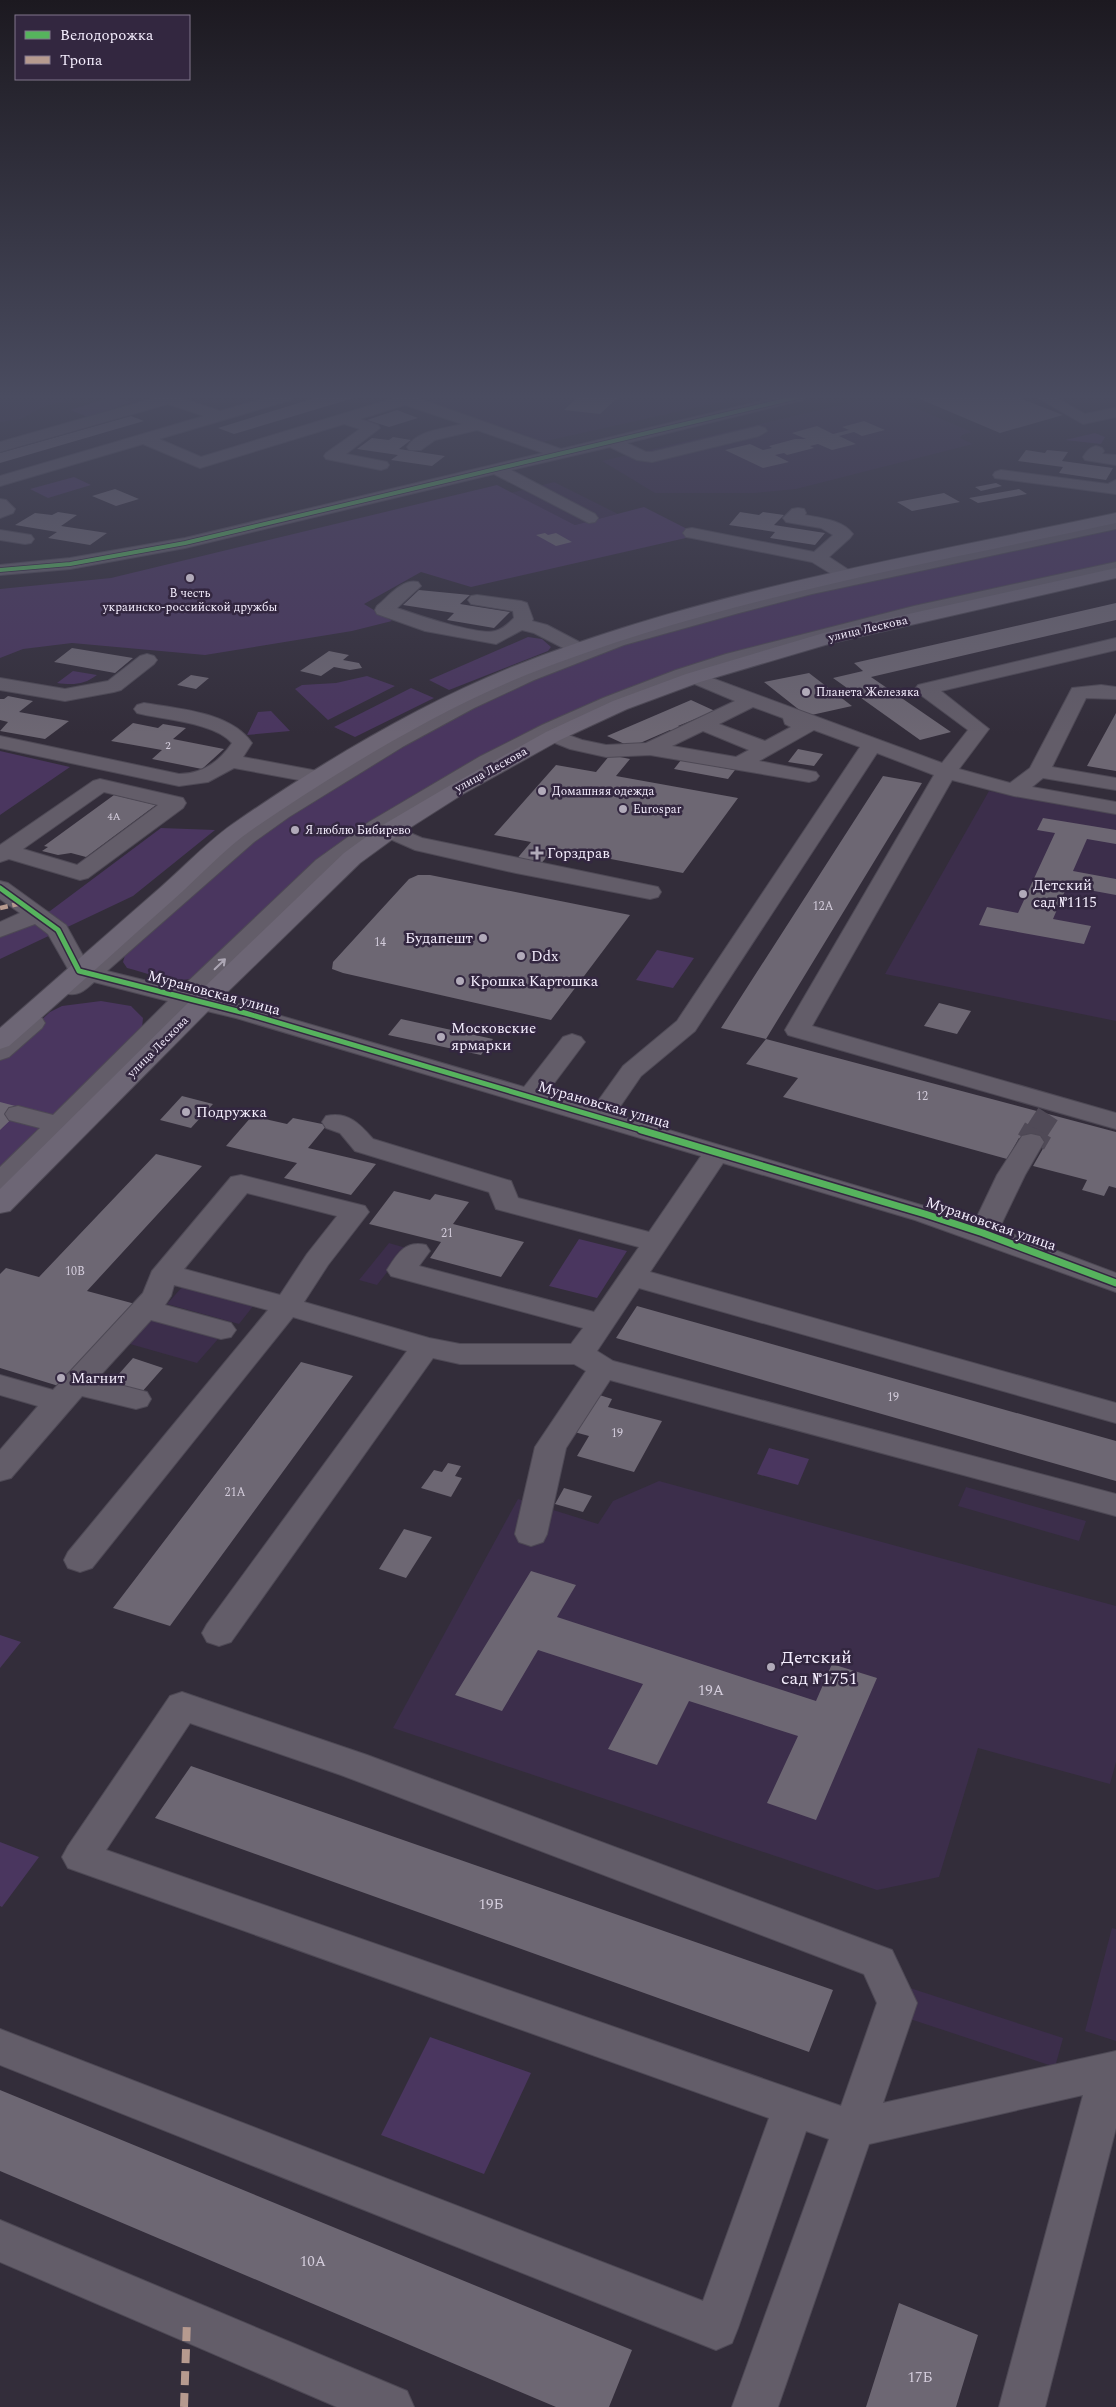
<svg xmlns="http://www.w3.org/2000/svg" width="1116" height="2407" font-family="Spectral,serif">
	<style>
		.built { fill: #3c2e4b }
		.green { fill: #4a365f }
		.building { fill: #6d6773 }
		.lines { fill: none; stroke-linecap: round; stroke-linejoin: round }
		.minor-tunnel-far1 { stroke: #504a57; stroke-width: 23; stroke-dasharray: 23 11; stroke-linecap: butt }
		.minor-tunnel { stroke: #504a57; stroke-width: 30; stroke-dasharray: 30 15; stroke-linecap: butt }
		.minor-casing { stroke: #4e4955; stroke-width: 2 }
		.major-casing { stroke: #4e4955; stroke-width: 2 }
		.minor { fill: #635d69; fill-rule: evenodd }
		.major { fill: #6d6675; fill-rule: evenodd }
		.quiet-far1 { stroke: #b69a8f; stroke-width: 4.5; stroke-dasharray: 8 4.5; stroke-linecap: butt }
		.quiet { stroke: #b69a8f; stroke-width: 8; stroke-dasharray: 14 8; stroke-linecap: butt }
		.cycleway-far2-casing { stroke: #332740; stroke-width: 5.5 }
		.cycleway-far1-casing { stroke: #332740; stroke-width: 8 }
		.cycleway-casing { stroke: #332740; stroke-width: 10 }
		.cycleway-far2 { stroke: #56b35d; stroke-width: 4 }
		.cycleway-far1 { stroke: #56b35d; stroke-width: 5 }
		.cycleway { stroke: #56b35d; stroke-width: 7 }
		.oneway { stroke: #aca6b4 }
		.poi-dot { fill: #b1aab9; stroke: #332740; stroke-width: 2 }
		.labels { text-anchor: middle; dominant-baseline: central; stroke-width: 5; stroke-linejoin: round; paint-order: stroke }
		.far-number-label { font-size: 11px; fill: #d3ccdb }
		.far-poi-label { font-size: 12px; fill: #f5eefe; stroke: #332740; text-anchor: start }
		.far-street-label { font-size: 12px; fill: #f5eefe; stroke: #332740 }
		.number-label { font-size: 12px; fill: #d3ccdb }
		.poi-label { font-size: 15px; fill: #f5eefe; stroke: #332740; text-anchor: start }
		.street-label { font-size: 15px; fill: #f5eefe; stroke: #332740 }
		.near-number-label { font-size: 15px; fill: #d3ccdb }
		.near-poi-label { font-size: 18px; fill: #f5eefe; stroke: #332740; text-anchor: start }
	</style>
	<rect width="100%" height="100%" fill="#332d3a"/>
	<!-- built -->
	<path class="built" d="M0,397H79L43,407L21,419L0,422Z
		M433,397H743L542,442L429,402Z
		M875,397H890L972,432L962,435L960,438L973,444L796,489L755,493H655L602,461Z
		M554,482L618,514L575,525L511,493Z
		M989,791L1116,814V1021L885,974Z
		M389,1243L406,1248L377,1285L359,1280Z
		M183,1286L254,1305L239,1324L167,1304Z
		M151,1319L218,1339L197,1363L130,1344Z
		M659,1481L1116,1606V1762L1110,1784L978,1748L939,1877L877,1890L393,1728L518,1499L598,1524L613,1501Z
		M966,1487L1086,1521L1079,1541L958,1506Z
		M1112,1928L1116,1929V2041L1085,2031Z
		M907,1987L1063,2038L1055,2067L898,2015Z"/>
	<!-- green -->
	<path class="green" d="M112,397L132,402L88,417L70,410Z
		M1095,433L1105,437L1101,444L1065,440Z
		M74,477L91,485L48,498L30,489Z
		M497,485L575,525L644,507L699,535L471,587L421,572L364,604L392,621L352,631L205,655L72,643L23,649L0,658V589L111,578Z
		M1116,527V564L857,622L554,722L195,978C172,984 150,974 127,968L123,962L125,955L242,850L337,781L487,698L622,643L812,593Z
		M528,637L542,639L551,647L548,651L449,690L429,680Z
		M73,671L97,675C84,685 73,685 57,683Z
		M367,676L395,686L328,720L295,689L302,685L336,683Z
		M411,688L434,698L355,737L334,727Z
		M271,711L290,731L247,735L258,712Z
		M0,751L70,767L0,815Z
		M161,828L215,830L133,896L0,959V930L50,911Z
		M657,950L694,958L673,988L636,980Z
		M101,1001L131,1006L143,1018L142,1028L0,1171V1058L50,1012L62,1006Z
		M579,1239L627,1251L597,1298L549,1286Z
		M769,1448L809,1459L798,1485L757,1474Z
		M0,1635L21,1642L0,1668Z
		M0,1842L39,1857L2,1907L0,1906Z
		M430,2037L531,2073L484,2174L381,2135Z"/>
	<!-- building -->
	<path class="building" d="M318,397L354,398L234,434L218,428Z
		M578,397H618L600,414L564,410Z
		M915,397H1017L1063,415L1000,433Z
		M397,410L418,418L389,427L367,420Z
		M131,416L144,421L0,463V453Z
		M864,421L885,430L862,436L854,432L839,436L856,444L832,450L818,444L810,446L814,448L787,455L784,453L775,455L789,462L763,468L725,450L750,444L763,450L772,448L769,446L795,439H806L792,433L817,426L833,434L849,430L842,427Z
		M393,437L411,440L399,449L445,456L432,466L391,460L398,455L357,449L372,438L389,440Z
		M1026,450L1045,453L1047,450L1068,452L1062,461L1113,468L1106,480L1059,473L1063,467L1018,461Z
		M996,483L1002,486L981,491L975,487Z
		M115,489L139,499L116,506L92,496Z
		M1019,489L1027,494L978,503L969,498Z
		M944,493L960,502L912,511L897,502Z
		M58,512L77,515L61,526L107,533L90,545L48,538L57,532L15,525L35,513L52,515Z
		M740,512L759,515L763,512L784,515L774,525L825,533L815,545L770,538L775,532L729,525Z
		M545,533L548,535L556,533L572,542L556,546L536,535Z
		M419,590L470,595L460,604L510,612L494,628L447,620L454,613L403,605Z
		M1116,603V620L871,677L951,732L920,740L833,678L863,671L854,663Z
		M72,648L133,658L115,673L54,662Z
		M329,651L349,655L343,660L359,663L362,668L350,670L334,667L321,676L300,671Z
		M809,673L852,706L807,716L764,682Z
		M191,675L209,678L196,689L177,685Z
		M8,696L33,701L19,712L69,721L45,739L0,731L8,722L0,720V699H4Z
		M691,700L715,711L678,726L683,729L675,733L670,730L631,747L607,736Z
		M1116,713V771L1087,766Z
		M133,723L158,728L163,724L186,728L173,739L224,749L202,769L152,759L162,750L111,741Z
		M798,749L823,754L814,766L788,762Z
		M610,755L630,759L616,776L738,798L683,873L554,848L539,866L515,861L531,842L494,835L556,765L596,772Z
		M681,760L735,770L728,779L674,769Z
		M883,776L922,783L766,1039L721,1028Z
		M114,795L156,805L86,857L71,853L58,855L42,851L48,847L44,846Z
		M1043,818L1116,830V844L1087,839L1073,871L1116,879V895L1067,886L1053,919L1091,926L1084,944L979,925L987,907L1018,913L1055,833L1037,830Z
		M418,875H430L630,915L551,1020L343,973L332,969L333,962L409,879Z
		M939,1003L971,1011L957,1034L924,1026Z
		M401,1019L493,1039L481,1055L388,1035Z
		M766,1039L1116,1132V1188L1109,1186L1104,1196L1082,1190L1087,1180L1033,1166L1045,1145L1019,1138L1007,1159L783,1097L798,1078L746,1064Z
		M182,1096L213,1104L191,1128L160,1120Z
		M0,1102L23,1108L0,1130Z
		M252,1116L287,1124L293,1118L327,1125L308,1148L376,1164L351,1195L284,1178L297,1163L226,1146Z
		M156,1154L202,1166L87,1291L139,1305L65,1388L0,1368V1274L6,1268L39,1277Z
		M394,1191L430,1200L435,1194L469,1202L453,1224L524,1242L501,1277L430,1258L441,1242L369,1224Z
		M637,1306L1116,1441V1481L616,1338Z
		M133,1358L163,1368L141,1393L110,1384Z
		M301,1362L353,1376L170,1626L113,1608Z
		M590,1392L612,1399L608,1407L662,1421L634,1472L577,1456L589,1436L567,1430Z
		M448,1463L461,1466L455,1476L462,1478L451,1497L421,1488L434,1470L442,1472Z
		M564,1488L592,1496L583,1512L555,1504Z
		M404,1529L432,1537L406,1578L379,1569Z
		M531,1571L576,1585L557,1617L816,1701L832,1664L877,1678L816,1820L767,1803L798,1736L689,1701L657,1765L608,1749L643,1684L538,1650L502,1711L455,1695Z
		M191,1766L833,1990L809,2052L155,1818Z
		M0,2090L632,2350L609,2407H556L0,2171Z
		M899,2303L978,2335L956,2407H866Z"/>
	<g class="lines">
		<!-- minor-tunnel-far1 -->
		<path class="minor-tunnel-far1" d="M1037,1131L1048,1114"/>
		<!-- minor-tunnel -->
		<path class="minor-tunnel" d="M1031,1142L1038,1130"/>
		<!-- minor casing -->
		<g class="minor-casing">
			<path id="minor" d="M158,397H178L220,411L269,397H293L291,400L159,439L201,457L398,397H421L420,399L561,449L778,397H805L803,400L627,443L646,452H652L759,426L765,428L767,431L759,436L652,462L637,460L610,447L511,470L595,514L598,518L595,522L589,523L494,474L185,548L70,569L0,575V565L70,558L185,538L543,453L477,430L435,440L421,450H409L407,447C418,430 443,429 462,424L405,405L360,419L378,425L380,428L346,454L387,462L389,465L387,468L381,470L326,459L324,456L326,453L360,429L344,424L200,468L143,444L0,486V476L204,416L168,404L0,452V442Z
				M1036,397H1055L1085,414L1114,408L1116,409V417L1083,424Z
				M1096,446L1102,448L1104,451L1102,454L1116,455V465L1085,460L1083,457C1087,451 1089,448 1096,446Z
				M1001,470L1108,484L1116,480V494L995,478L993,475L995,472Z
				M0,499L6,500L15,509L13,513L0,518Z
				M798,508L804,509L806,513L805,515C821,518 843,520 853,534L850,538L829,557L855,574L1116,519V529L812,594L739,613L624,645L534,680L474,708L404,746L289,817L254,842L107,971L180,989L316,860L369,822L479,757L542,725L603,698L676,670L726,654L914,606L1116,562V572C977,603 837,631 701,674L942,763L968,730L918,693L915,689L918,685L1116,638V650L941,691L989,729L959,769L1010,783L1030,768L1072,688L1101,685L1116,687V699L1086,698L1052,767L1116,778V790L1043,778L1032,787L1116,802V814L1014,796L952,780L812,1026L1116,1113V1129L788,1035L785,1030L934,775L877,753L695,1031L641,1076L615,1114L975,1221L997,1175L1022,1136L1031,1134L1040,1136L1044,1142L1025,1175L999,1229L1116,1273V1292L915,1220L723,1163L650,1272L1116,1403V1423L639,1288L597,1351L613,1361L1116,1494V1516L610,1380L566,1448L547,1534L543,1542L531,1546L519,1542L515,1534L535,1447L586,1371L574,1364H460L433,1358L231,1642L219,1646L207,1642L202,1633L207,1624L407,1351L293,1317L92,1568L80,1572L68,1568L64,1560L68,1552L268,1310L174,1285L171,1296L165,1305L231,1323L236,1330L231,1337L221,1339L151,1320L97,1379L147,1392L151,1399L147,1406L136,1409L82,1396L11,1478L0,1481V1450L38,1406L0,1395V1375L53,1390L143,1293L152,1271L231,1177L241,1175L365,1206L369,1212L328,1265L304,1302L429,1338L460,1344H571L583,1328L391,1276L387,1270C397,1254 405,1240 426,1245L430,1251L419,1266L594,1312L639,1247L496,1209L489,1192L355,1151L340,1133L326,1128L322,1122L326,1116C348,1111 360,1124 373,1139L511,1181L518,1198L649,1232L701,1156L236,1018L190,1007L76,1121L81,1122L85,1128L81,1134L72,1136L63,1134L10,1188L0,1190V1167L40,1128L9,1120L5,1114L9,1108L18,1106L53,1115L168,1001L94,982C84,991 78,997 64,993L61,988L72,976L48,934L35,924L0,937V922L20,913L0,899V881L8,883L66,925L87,963L238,832L273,807L315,783L234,768L208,782L179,786L0,748V736L179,774C202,774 219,762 232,743C214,722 163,720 137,713L134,709L137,705L144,703C179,709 231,712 252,743L243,757L318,771L327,775C406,728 485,685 571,652L534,633L522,630L496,644L425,631L377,614L375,610L377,606C389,596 403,578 418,582L421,586L397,608C414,614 480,636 495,631C503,629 509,623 514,618L513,611L471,604L468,600L471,596L477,595L521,601L527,603L533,619L532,621L547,625L587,646L610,637L725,605L838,578L812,562L692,538L686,537L683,533L686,529L692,528L814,552L833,535L821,528L786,522L783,518L792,509ZM685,680L735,701L646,743L606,745L582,740L560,732L617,706ZM753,707L783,718L785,724L791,727L765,741L719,724ZM814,730L860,747L677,1021L623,1066L593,1108L546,1094L585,1042L581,1037L572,1034L563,1037L524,1087L254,1008L202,995L332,870L381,835L415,850L516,873L650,899L658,897L661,892L658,887L422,838L394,826L493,765L545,739L570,749L606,757L650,755L809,782L816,780L819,776L816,772L759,761ZM703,731L749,750L736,757L672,746ZM247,1193L337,1216L307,1254L280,1295L184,1269Z
				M0,530L31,535L34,539L31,543L25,544L0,540Z
				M147,654L154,656L157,660L154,664L121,690L114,692L65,701L0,690V678L65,689L108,681L140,656Z
				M100,779L183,798L186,803L183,808L88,878L80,880L9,859L0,862V845L93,781ZM104,792L158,805L77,865L23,849Z
				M33,1016L42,1018L45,1023L42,1028L9,1057L0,1060V1039L24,1018Z
				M182,1692L367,1755L892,1950L917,2003L883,2103L1116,2051V2128L1045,2407H999L1083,2095L869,2144L778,2407H732L829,2139L806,2131L738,2328L732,2343L716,2350L0,2065V2029L703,2301L769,2118L68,1868L62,1857L68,1846L170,1696ZM190,1723L341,1775L864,1974L877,2003L841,2106L106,1850Z
				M0,2220L407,2391L414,2407H337L0,2262Z"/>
		</g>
		<!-- major casing -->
		<g class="major-casing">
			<path id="major" d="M1116,513V523C918,566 715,600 526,675C432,713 337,772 253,829C224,849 199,877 173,900C118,949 64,998 9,1046L0,1049V1028C54,981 107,934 161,887C186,865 210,839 237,821C321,763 418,705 512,667C703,591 916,556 1116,513Z
				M1116,568V578L832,643L700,682L627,709L560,740L463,794L397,836L360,863L212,1007L10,1211L0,1213V1189L194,997L344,853L381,826L449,786L546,732L613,701L686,674L827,632Z"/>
		</g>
		<!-- minor -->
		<use href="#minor" class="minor"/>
		<!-- major -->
		<use href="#major" class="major"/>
		<!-- quiet-far1 -->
		<path class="quiet-far1" d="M0,908L22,903"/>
		<!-- quiet -->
		<path class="quiet" d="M184,2407L187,2320"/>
		<!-- cycleway-far2 casing -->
		<g class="cycleway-far2-casing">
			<path id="cycleway-far2" d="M0,570L70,564L185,543L798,397"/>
		</g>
		<!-- cycleway-far1 casing -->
		<g class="cycleway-far1-casing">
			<path id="cycleway-far1" d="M0,888L58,930L79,971L245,1013L645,1131"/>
		</g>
		<!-- cycleway casing -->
		<g class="cycleway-casing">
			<path id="cycleway" d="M641,1130L925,1214L983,1233L1116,1283"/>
		</g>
		<!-- cycleway-far2 -->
		<use href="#cycleway-far2" class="cycleway-far2"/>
		<!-- cycleway-far1 -->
		<use href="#cycleway-far1" class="cycleway-far1"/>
		<!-- cycleway -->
		<use href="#cycleway" class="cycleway"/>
	</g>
	<!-- one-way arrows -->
	<defs><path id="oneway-shaft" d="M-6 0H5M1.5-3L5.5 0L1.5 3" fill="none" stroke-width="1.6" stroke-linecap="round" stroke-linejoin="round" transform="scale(1.25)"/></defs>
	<use class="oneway" href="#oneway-shaft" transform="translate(220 964) rotate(-44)"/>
	<!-- sky -->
	<linearGradient id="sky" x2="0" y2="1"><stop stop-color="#1c1920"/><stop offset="0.54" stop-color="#4a4c60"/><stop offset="1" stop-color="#4a4c60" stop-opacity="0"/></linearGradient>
	<rect width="1116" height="734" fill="url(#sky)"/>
	<!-- markers -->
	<g class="poi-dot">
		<circle cx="190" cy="578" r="5"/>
		<circle cx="806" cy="692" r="5"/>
		<circle cx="542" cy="791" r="5"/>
		<circle cx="623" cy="809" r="5"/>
		<circle cx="295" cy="830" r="5"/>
		<path d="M534.5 845.5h5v5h5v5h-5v5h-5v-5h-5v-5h5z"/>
		<circle cx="1023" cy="894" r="5"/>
		<circle cx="483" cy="938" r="5"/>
		<circle cx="521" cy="956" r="5"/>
		<circle cx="460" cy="981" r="5"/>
		<circle cx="441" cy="1037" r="5"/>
		<circle cx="186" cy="1112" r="5"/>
		<circle cx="61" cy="1378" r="5"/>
		<circle cx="771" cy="1667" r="5"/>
	</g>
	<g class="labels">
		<!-- far-number labels -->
		<g class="far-number-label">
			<text x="168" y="745">2</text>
			<text x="114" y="816">4А</text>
		</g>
		<!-- far-poi labels -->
		<g class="far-poi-label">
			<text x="190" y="593" text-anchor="middle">В честь<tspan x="190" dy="14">украинско-российской дружбы</tspan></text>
			<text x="816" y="692">Планета Железяка</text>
			<text x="552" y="791">Домашняя одежда</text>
			<text x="633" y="809">Eurospar</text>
			<text x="305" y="830">Я люблю Бибирево</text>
		</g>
		<!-- far-street labels -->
		<g class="far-street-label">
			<text transform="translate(868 629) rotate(-13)">улица Лескова</text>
			<text transform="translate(491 770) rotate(-29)">улица Лескова</text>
			<text transform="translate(158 1047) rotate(-45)">улица Лескова</text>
		</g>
		<!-- number labels -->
		<g class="number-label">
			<text x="823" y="906">12А</text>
			<text x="380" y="942">14</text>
			<text x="922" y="1096">12</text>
			<text x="447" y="1233">21</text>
			<text x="75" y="1271">10В</text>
			<text x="893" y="1397">19</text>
			<text x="617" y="1433">19</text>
			<text x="235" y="1492">21А</text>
		</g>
		<!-- poi labels -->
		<g class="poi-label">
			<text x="547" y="853">Горздрав</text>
			<text x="1033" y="885">Детский<tspan x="1033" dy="17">сад №1115</tspan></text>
			<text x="473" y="938" text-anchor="end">Будапешт</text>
			<text x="531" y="956">Ddx</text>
			<text x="470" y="981">Крошка Картошка</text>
			<text x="451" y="1028">Московские<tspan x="451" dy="17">ярмарки</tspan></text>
			<text x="196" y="1112">Подружка</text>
			<text x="71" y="1378">Магнит</text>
		</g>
		<!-- street labels -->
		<g class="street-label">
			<text transform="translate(214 993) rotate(15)">Мурановская улица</text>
			<text transform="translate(604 1105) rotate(16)">Мурановская улица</text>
			<text transform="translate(991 1224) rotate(19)">Мурановская улица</text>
		</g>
		<!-- near-number labels -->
		<g class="near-number-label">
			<text x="711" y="1690">19А</text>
			<text x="491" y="1904">19Б</text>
			<text x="313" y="2261">10А</text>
			<text x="920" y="2377">17Б</text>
		</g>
		<!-- near-poi labels -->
		<g class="near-poi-label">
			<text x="781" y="1657">Детский<tspan x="781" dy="21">сад №1751</tspan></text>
		</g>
	</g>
	<!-- legend -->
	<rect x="15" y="15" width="175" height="65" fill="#332740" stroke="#81778c"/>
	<rect x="25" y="31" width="25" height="8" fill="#56b35d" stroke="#81778c"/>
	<text x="60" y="40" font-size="15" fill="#f5eefe">Велодорожка</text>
	<rect x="25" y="56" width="25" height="8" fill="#b69a8f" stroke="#81778c"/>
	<text x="60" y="65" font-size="15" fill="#f5eefe">Тропа</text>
</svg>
